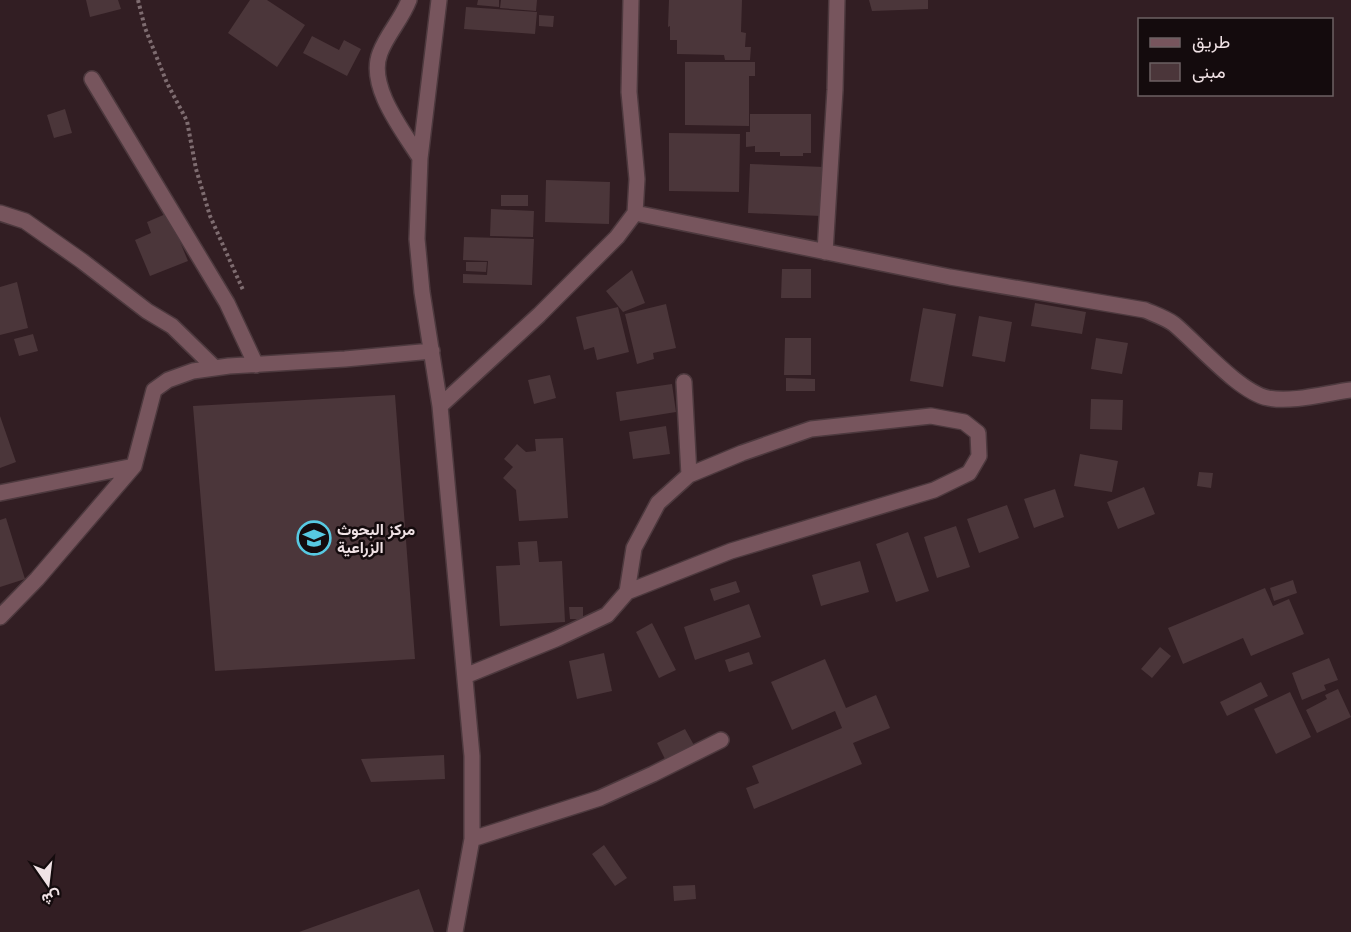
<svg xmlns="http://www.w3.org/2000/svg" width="1351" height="932" font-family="'Noto Serif',Vazirmatn,serif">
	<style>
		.building { fill: #4b363a }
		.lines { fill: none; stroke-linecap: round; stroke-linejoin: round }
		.minor-casing { stroke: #4d393e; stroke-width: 18 }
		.path { stroke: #7e6c70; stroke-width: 4; stroke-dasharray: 3 3; stroke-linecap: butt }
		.minor { stroke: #77555d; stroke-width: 15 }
		.labels { text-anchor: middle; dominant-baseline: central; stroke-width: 5; stroke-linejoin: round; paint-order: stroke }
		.poi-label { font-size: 16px; font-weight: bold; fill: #f0e2e5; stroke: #140b0d; text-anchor: start }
	</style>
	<rect width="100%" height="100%" fill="#321e23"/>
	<!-- building -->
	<path class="building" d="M86,0H118L121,9L90,17Z
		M250,0H267L305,25L277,67L228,33Z
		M478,0H499V7L477,5Z
		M501,0H537L536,11L500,8Z
		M669,0H742L741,32L746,33L745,47H751L750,60H725L724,55L677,54V40H670V26L668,27Z
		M869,0H928V9L872,11Z
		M466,7L537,12L535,34L464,29Z
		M539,15L554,16L553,27L539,26Z
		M312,36L339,50L344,40L361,49L347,76L303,53Z
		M685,62H755V76H749V126L685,125Z
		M65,109L72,133L54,138L47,115Z
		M750,114H811V153H803V156H780V152H755V146L746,147V132H750Z
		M669,133L740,134L739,192L669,191Z
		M750,164L824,167L821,216L748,213Z
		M546,180L610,182L609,224L545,222Z
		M501,195H528V206H501Z
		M491,209L534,211L533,237L490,236Z
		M168,213L188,261L150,276L135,240L151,233L147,222Z
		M464,237L534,239L532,285L463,283V274L487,275L488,261L463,260Z
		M466,262H487L486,272L466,271Z
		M782,269H811V298H781Z
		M632,270L645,303L623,312L606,291Z
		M17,282L28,328L0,335V287Z
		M1035,303L1086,312L1082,334L1031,326Z
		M666,304L676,348L653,353L654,359L637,364L625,314Z
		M618,307L629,352L597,360L594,347L584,350L576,317Z
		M923,308L956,314L943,387L910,381Z
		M979,316L1012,322L1005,362L972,356Z
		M33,334L38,351L19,356L14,339Z
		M785,338H811V375H784Z
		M1096,338L1128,343L1122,374L1091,369Z
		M550,375L556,398L534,404L528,380Z
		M786,378L815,379V391H786Z
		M672,384L676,412L620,421L616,392Z
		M395,395L415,659L215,671L193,406Z
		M1091,399L1123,400L1122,430L1090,429Z
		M0,416L16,462L0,468Z
		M666,426L670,454L633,459L629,432Z
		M563,438L568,518L519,521L516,490L503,478L513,467L504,459L517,444L526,452L536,451L535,439Z
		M1080,454L1118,461L1112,492L1074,486Z
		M1199,472L1213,473L1211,488L1197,486Z
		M1144,487L1155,514L1118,529L1107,502Z
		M1055,489L1064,517L1034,528L1024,499Z
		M1007,505L1019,538L979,553L967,519Z
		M6,518L25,579L0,587V520Z
		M956,526L970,567L937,578L924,537Z
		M908,532L929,591L896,602L876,544Z
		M537,541L539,562L562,561L565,622L500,626L496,566L520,565L518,542Z
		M860,561L869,592L821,606L812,575Z
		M1293,580L1297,593L1274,601L1270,588Z
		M736,581L740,592L714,601L710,589Z
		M1265,588L1273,606L1289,599L1304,634L1251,656L1243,638L1183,664L1168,628Z
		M749,604L761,637L695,660L684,627Z
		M569,607H583V619H570Z
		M652,623L676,670L659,678L636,632Z
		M1160,647L1171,656L1152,678L1141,669Z
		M749,652L753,664L729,672L725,660Z
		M604,653L612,691L577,699L569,661Z
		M1329,658L1338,680L1324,685L1326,690L1302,700L1292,673Z
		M825,659L846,708L876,695L890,728L853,743L862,764L754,809L746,788L759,783L752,766L842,728L835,711L792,730L771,682Z
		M1261,682L1268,696L1227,716L1220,702Z
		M1338,689L1351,717L1317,733L1306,710L1327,699L1325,695Z
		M1290,692L1311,737L1276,754L1254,709Z
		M685,729L695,747L666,761L657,743Z
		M444,755L445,779L371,782L361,759Z
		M604,845L627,878L615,886L592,854Z
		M695,885L696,899L674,901L673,886Z
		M419,889L434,932H299Z"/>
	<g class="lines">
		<!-- minor casing -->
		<g class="minor-casing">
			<path id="minor" d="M409,0C402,19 387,34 380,53C367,86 403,131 420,158
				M439,0L420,158L417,239L422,292L440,406L472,756V839L455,932
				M92,79L227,303L256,365
				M0,213L25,221L82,261L147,311L172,326L215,368
				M635,213L950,277L1145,310C1154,314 1166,318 1174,324C1198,344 1239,392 1268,398C1292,403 1327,393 1351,390
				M825,252L835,90L837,0
				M684,382L689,475
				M440,406L539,315L617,237L635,213L637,179L629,92L631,0
				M0,493L134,466
				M0,617L37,579L134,466L154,390L168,380L193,371L229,366L345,359L432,351
				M465,676L556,639L607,615L627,592L731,551L934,490L969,473L979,456L978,433L964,422L931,416L811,429L742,453L689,475L658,503L634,548L627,592
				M472,839L600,798L653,774L721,740"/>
		</g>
		<!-- path -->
		<path class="path" d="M138,0L145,28L167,83L187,121L196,169L210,216L243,290"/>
		<!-- minor -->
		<use href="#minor" class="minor"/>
	</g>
	<!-- icons -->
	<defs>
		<g id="university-ring" transform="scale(1.725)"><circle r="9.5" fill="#140b0d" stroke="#57c9e2" stroke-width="1.5"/><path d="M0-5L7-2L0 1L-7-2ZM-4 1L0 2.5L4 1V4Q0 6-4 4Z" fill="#57c9e2"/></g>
	</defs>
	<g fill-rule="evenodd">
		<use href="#university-ring" x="314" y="538"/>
	</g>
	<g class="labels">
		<!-- poi labels -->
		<g class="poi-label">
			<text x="337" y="529">مركز البحوث<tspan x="337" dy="18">الزراعية</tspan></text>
		</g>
	</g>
	<!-- legend -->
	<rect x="1138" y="18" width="195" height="78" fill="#140b0d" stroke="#6c6163" stroke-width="1.5"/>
	<rect x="1150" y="38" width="30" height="9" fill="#77555d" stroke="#6c6163" stroke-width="1.5"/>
	<text x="1192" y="48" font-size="18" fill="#f0e2e5">طريق</text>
	<rect x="1150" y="63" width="30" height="18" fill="#4b363a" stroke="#6c6163" stroke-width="1.5"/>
	<text x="1192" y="78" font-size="18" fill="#f0e2e5">مبنى</text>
	<!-- north arrow -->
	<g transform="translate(48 884) rotate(166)" stroke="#140b0d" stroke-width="4.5" paint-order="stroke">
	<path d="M0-4.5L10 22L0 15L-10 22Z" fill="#f0e2e5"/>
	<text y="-9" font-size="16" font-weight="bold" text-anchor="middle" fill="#f0e2e5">ش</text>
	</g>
</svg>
